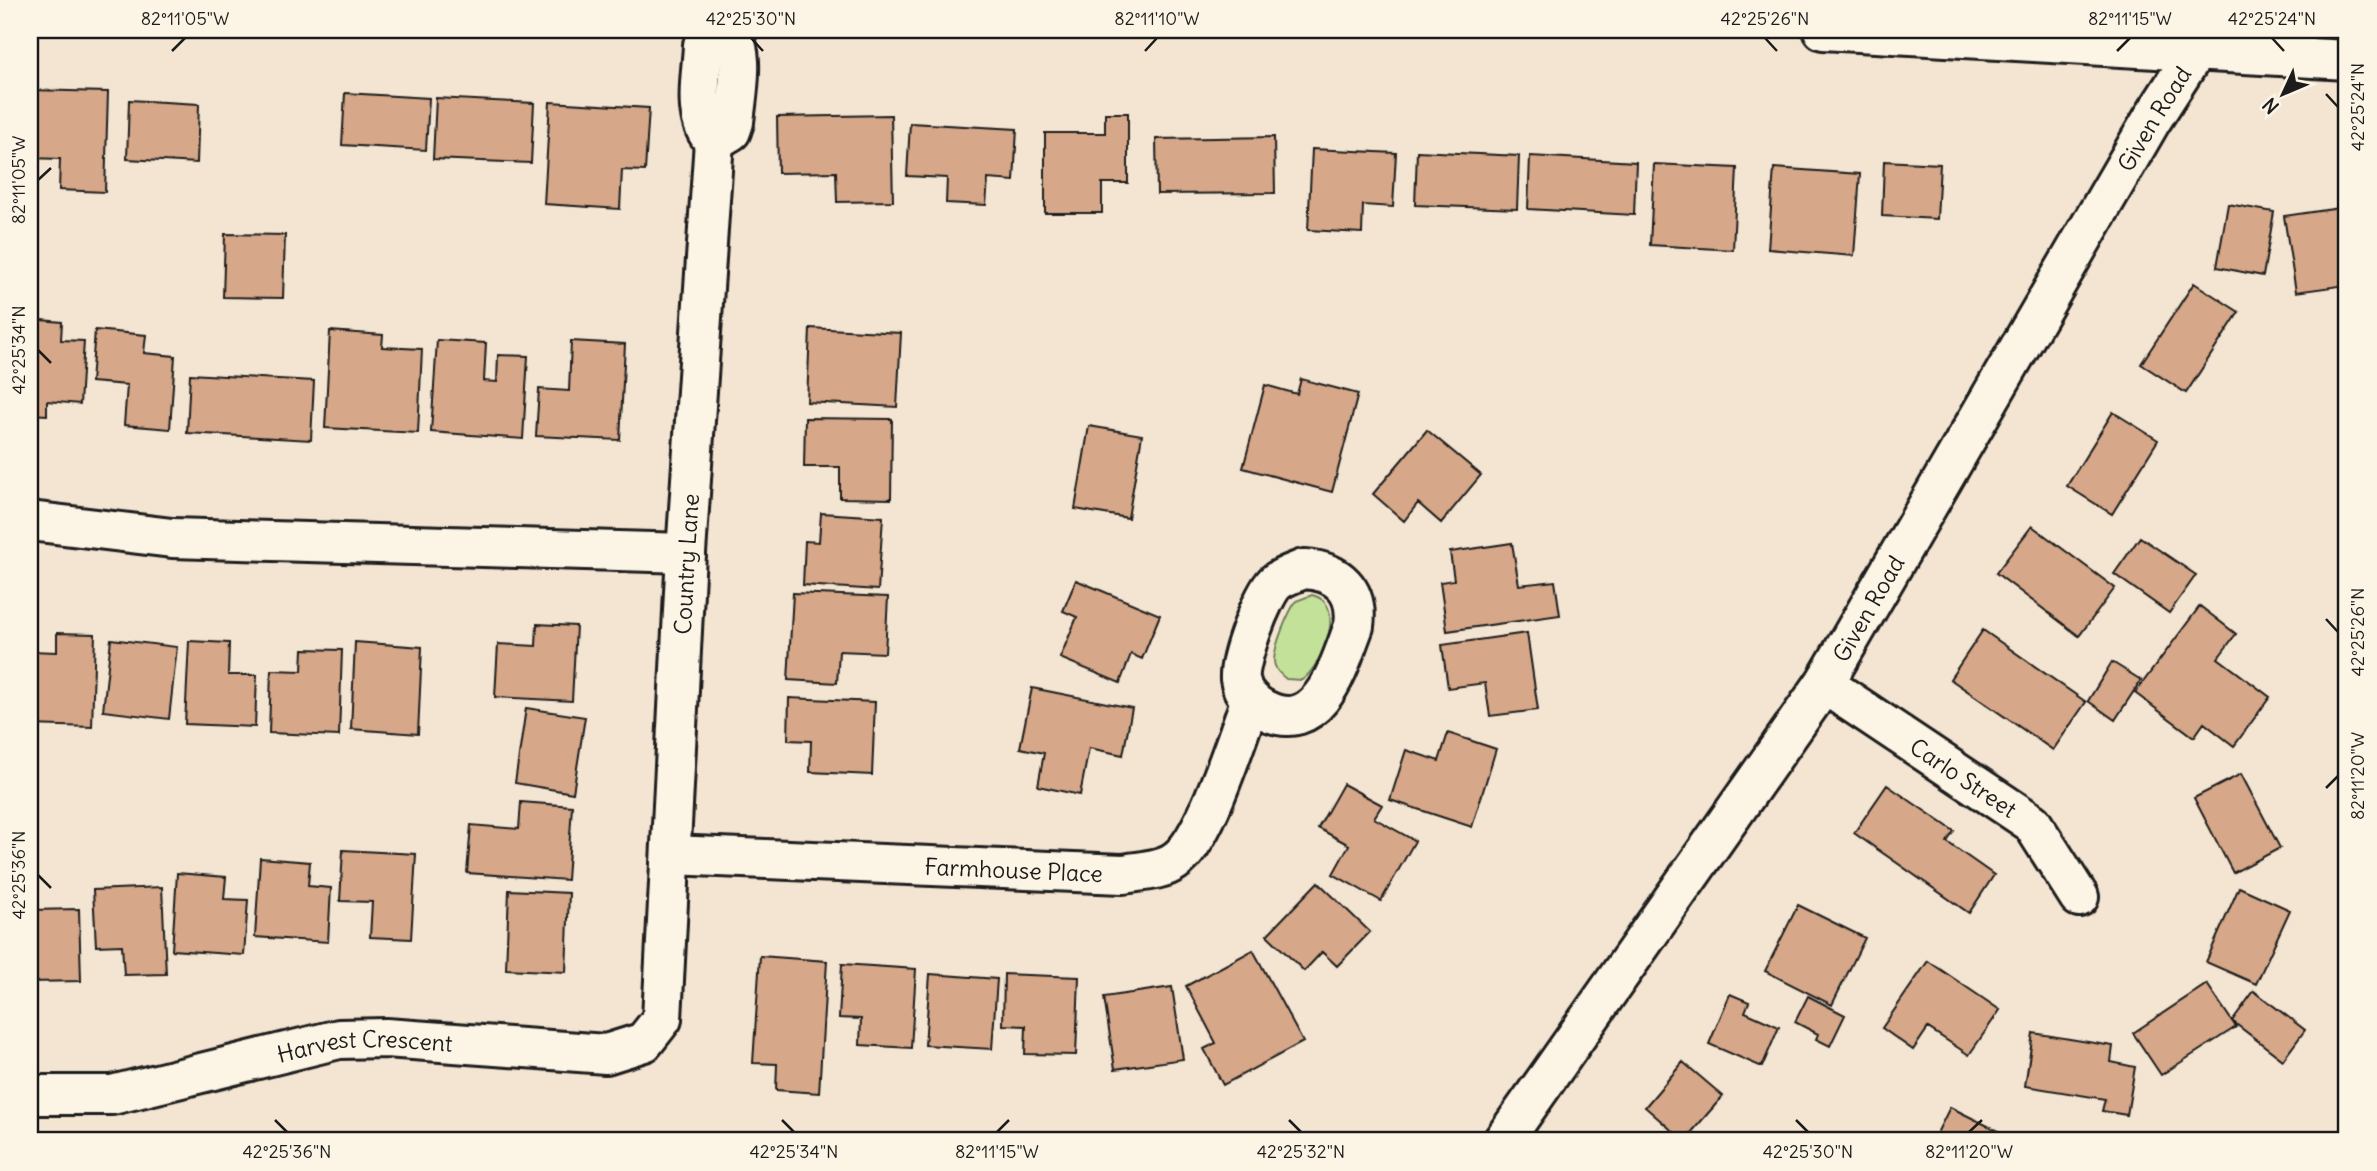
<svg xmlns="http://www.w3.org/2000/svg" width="2377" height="1171" font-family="Delius,sans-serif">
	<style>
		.green { fill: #c3e199; stroke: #707e5a; stroke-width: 2 }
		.building { fill: #d6a788; stroke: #1c1c1c; stroke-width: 2 }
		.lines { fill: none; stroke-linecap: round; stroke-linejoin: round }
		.street-casing { stroke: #1c1c1c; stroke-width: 44 }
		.secondary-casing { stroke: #1c1c1c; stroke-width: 44 }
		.street { stroke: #fcf5e5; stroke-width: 38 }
		.secondary { stroke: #fcf5e5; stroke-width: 38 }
		.ticks { fill: none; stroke: #1c1c1c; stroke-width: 2.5 }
		.labels { text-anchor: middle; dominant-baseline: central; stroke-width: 7; stroke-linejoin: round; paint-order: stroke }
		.street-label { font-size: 23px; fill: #1c1c1c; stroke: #fcf5e5 }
		.neatline { fill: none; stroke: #1c1c1c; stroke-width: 2.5 }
		.ticks-label { font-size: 18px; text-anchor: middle; fill: #1c1c1c }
	</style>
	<rect width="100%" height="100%" fill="#f4e5d2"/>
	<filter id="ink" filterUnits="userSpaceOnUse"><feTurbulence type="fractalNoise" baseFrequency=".0143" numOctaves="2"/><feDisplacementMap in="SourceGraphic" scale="14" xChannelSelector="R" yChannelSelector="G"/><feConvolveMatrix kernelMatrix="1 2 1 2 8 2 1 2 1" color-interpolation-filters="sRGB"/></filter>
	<g filter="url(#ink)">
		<!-- green -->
		<path class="green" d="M1312,595C1349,603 1322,666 1302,680L1286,679C1280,674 1274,669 1274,660C1275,644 1287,615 1296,601Z"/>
		<!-- building -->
		<path class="building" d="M30,90L108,92L105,192L59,190L60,159L30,158Z
			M345,93L429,98L426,150L342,145Z
			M436,98L534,103L531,163L433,159Z
			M129,100L199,104L197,163L127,159Z
			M550,102L649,108L645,171L622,170L620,209L544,204Z
			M1105,113H1128V183H1102V213H1045V133H1105Z
			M891,115L893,201L837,202L836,172L778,173L777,117Z
			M910,123L1017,129L1014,181L988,179L986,205L946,203L947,178L907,176Z
			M1274,137L1275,193L1157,194L1156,139Z
			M1312,149L1396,153L1393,207L1363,205L1362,233L1308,230Z
			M1417,151L1519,156L1517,209L1415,205Z
			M1530,156L1636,162L1634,215L1528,209Z
			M1884,161L1940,164L1937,219L1882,216Z
			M1654,164L1737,168L1733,250L1650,245Z
			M1774,168L1860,174L1854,256L1768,249Z
			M2228,204L2274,212L2263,276L2217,267Z
			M2347,207V285L2296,292L2284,216Z
			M225,234L285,235L283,298L223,297Z
			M2194,283L2239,312L2186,393L2141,364Z
			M30,319L62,322L61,340L84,341L80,404L47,401V415L30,414Z
			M810,328L901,333L897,407L807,402Z
			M95,330L146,335L144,353L175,356L170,429L124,425L127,385L91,382Z
			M330,331L383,335L382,347L422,349L418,433L325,428Z
			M437,340L486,343L484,381L497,382L498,355L528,356L523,439L431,432Z
			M571,341L625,344L620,440L536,436L539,389L569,391Z
			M190,374L314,381L311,440L187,433Z
			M1301,379L1358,394L1332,492L1243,468L1265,385L1297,394Z
			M2113,412L2158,440L2112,514L2067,486Z
			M805,418L892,419L891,499L840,498V467H804Z
			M1089,426L1142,435L1128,518L1075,509Z
			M1427,430L1481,475L1441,523L1418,503L1404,521L1373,494Z
			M821,513L883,517L878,590L803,585L805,541L819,542Z
			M2032,526L2115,588L2079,636L1996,573Z
			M2140,537L2196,575L2169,613L2114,574Z
			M1512,543L1519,585L1555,581L1560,615L1447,631L1440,582L1454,580L1450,552Z
			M1076,580L1160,615L1142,659L1131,654L1120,683L1060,658L1077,617L1063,611Z
			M793,593L888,597L885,653L839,651L837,683L788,680Z
			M2200,606L2236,634L2218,658L2270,697L2234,746L2204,723L2194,737L2135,693Z
			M537,624L576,626L572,701L495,697L498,644L536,646Z
			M1983,630L2086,702L2053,750L1950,679Z
			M57,633L95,634L92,727L30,725V651L57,652Z
			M1527,633L1538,710L1490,716L1485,683L1448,688L1442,645Z
			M111,639L177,647L169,719L103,711Z
			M189,641L229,643L228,675H257L255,727L185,724Z
			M355,642L422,647L418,734L351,729Z
			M303,649L342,650L339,736L269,733L271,670L302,671Z
			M2112,662L2141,680L2115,720L2088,701Z
			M1032,688L1132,708L1123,755L1089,748L1080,795L1038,786L1044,753L1020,748Z
			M789,698L875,702L872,775L810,772L811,741L788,740Z
			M526,708L585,717L573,793L515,783Z
			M1448,733L1496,749L1472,827L1390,800L1406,750L1439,761Z
			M2241,774L2280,848L2233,873L2194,798Z
			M1343,784L1382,805L1374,818L1415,841L1381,901L1333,874L1349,845L1318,828Z
			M1887,785L1954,831L1947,842L1994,875L1969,913L1854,833Z
			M521,802L572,806L567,880L467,873L471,825L519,829Z
			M343,850L416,854L411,939L370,937L372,902L340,901Z
			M260,858L310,862L308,886L331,888L328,942L255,937Z
			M177,873L226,877L224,899L248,900L244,955L172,950Z
			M1318,882L1370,932L1337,966L1322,952L1304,971L1267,935Z
			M162,887L166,974L124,975L122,945L96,946L93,890Z
			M2239,887L2290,910L2256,984L2206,962Z
			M509,890L569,893L566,972L506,969Z
			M1798,905L1865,938L1832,1005L1765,971Z
			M79,909L81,981L30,982V910Z
			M1253,950L1303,1042L1223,1085L1204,1049L1216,1043L1186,986Z
			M760,956L827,961L819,1093L776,1090L777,1064L753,1063Z
			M1928,961L2000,1010L1969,1055L1928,1028L1913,1050L1882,1028Z
			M842,964L916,969L911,1048L860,1045L861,1019L839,1018Z
			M930,974L997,979L992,1049L925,1045Z
			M1004,974L1079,977L1076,1055L1025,1054L1026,1026L1003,1025Z
			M2207,984L2236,1027L2161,1075L2133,1033Z
			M1172,987L1183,1059L1115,1069L1104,997Z
			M2254,991L2305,1030L2283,1060L2232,1021Z
			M1730,994L1749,1002L1745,1012L1779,1027L1762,1067L1709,1044Z
			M1808,996L1845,1015L1830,1046L1816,1039L1818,1034L1795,1022Z
			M2033,1033L2113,1046L2111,1062L2135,1067L2127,1115L2102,1111L2105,1099L2025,1086Z
			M1683,1062L1723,1096L1684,1141L1645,1107Z
			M1950,1107L1998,1131L1993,1141H1933Z"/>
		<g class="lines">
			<!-- street casing -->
			<g class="street-casing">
				<g id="street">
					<path d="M714,141L731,131L734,122C736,99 749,39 724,30"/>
					<path d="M714,141C691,119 702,74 703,45L707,37L719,30"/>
					<path d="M30,521L172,538L686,553"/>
					<path d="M1304,569C1338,571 1359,590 1354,626C1340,662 1321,736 1267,711C1254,705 1242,694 1240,679C1238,661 1262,596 1275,583C1283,576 1294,573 1304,569Z"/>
					<path id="s1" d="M1824,684L2032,823L2079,897"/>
					<path id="s2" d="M671,855L1123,874C1139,871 1161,871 1175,861C1206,841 1236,737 1251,700"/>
					<path id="s3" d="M30,1095H112L339,1039L386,1038L606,1054L644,1042L662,1019L686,553L714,141"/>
					<path id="s4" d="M1503,1141L1824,684L2151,121L2196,51"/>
				</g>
			</g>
			<!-- secondary casing -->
			<g class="secondary-casing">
				<path id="secondary" d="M1823,30L2347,60"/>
			</g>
			<!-- street -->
			<use href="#street" class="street"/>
			<!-- secondary -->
			<use href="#secondary" class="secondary"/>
		</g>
	</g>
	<!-- ticks -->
	<path class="ticks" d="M751,38L763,51M1765,38L1777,51M2272,38L2284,51M172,51L185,38M1145,51L1157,38M2117,51L2130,38M2326,94L2338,107M38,180L51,168M38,350L51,363M2326,619L2338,632M2326,788L2338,776M38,875L51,888M275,1120L287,1132M782,1120L794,1132M1289,1120L1301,1132M1796,1120L1808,1132M997,1132L1009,1120M1969,1132L1982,1120"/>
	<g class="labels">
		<!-- street labels -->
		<g class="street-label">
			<text stroke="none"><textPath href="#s4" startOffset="1213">Given Road</textPath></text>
			<text stroke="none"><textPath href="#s3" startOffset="1108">Country Lane</textPath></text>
			<text stroke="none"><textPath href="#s4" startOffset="646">Given Road</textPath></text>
			<text stroke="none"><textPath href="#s1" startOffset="168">Carlo Street</textPath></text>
			<text stroke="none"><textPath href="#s2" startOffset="343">Farmhouse Place</textPath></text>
			<text stroke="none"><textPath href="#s3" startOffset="341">Harvest Crescent</textPath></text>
		</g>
	</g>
	<!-- margin -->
	<rect width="2377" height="1171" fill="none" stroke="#fcf5e5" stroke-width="77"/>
	<!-- north arrow -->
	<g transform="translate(2283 94) rotate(226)" stroke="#fcf5e5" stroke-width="5" paint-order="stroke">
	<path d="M0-5L12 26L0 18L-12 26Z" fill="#1c1c1c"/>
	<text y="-10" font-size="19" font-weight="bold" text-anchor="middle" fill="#1c1c1c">N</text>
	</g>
	<rect x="38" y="38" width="2300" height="1094" class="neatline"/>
	<g class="ticks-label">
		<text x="185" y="25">82°11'05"W</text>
		<text x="751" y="25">42°25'30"N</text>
		<text x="1157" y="25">82°11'10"W</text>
		<text x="1765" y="25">42°25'26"N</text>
		<text x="2130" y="25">82°11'15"W</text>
		<text x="2272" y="25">42°25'24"N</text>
		<text transform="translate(2358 107) rotate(-90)" y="6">42°25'24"N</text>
		<text transform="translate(19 180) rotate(-90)" y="6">82°11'05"W</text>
		<text transform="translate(19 350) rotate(-90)" y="6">42°25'34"N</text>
		<text transform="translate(2358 632) rotate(-90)" y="6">42°25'26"N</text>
		<text transform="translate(2358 776) rotate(-90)" y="6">82°11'20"W</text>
		<text transform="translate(19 875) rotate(-90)" y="6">42°25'36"N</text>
		<text x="287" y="1158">42°25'36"N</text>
		<text x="794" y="1158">42°25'34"N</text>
		<text x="997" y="1158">82°11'15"W</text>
		<text x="1301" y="1158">42°25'32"N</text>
		<text x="1808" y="1158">42°25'30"N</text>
		<text x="1969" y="1158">82°11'20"W</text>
	</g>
</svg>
